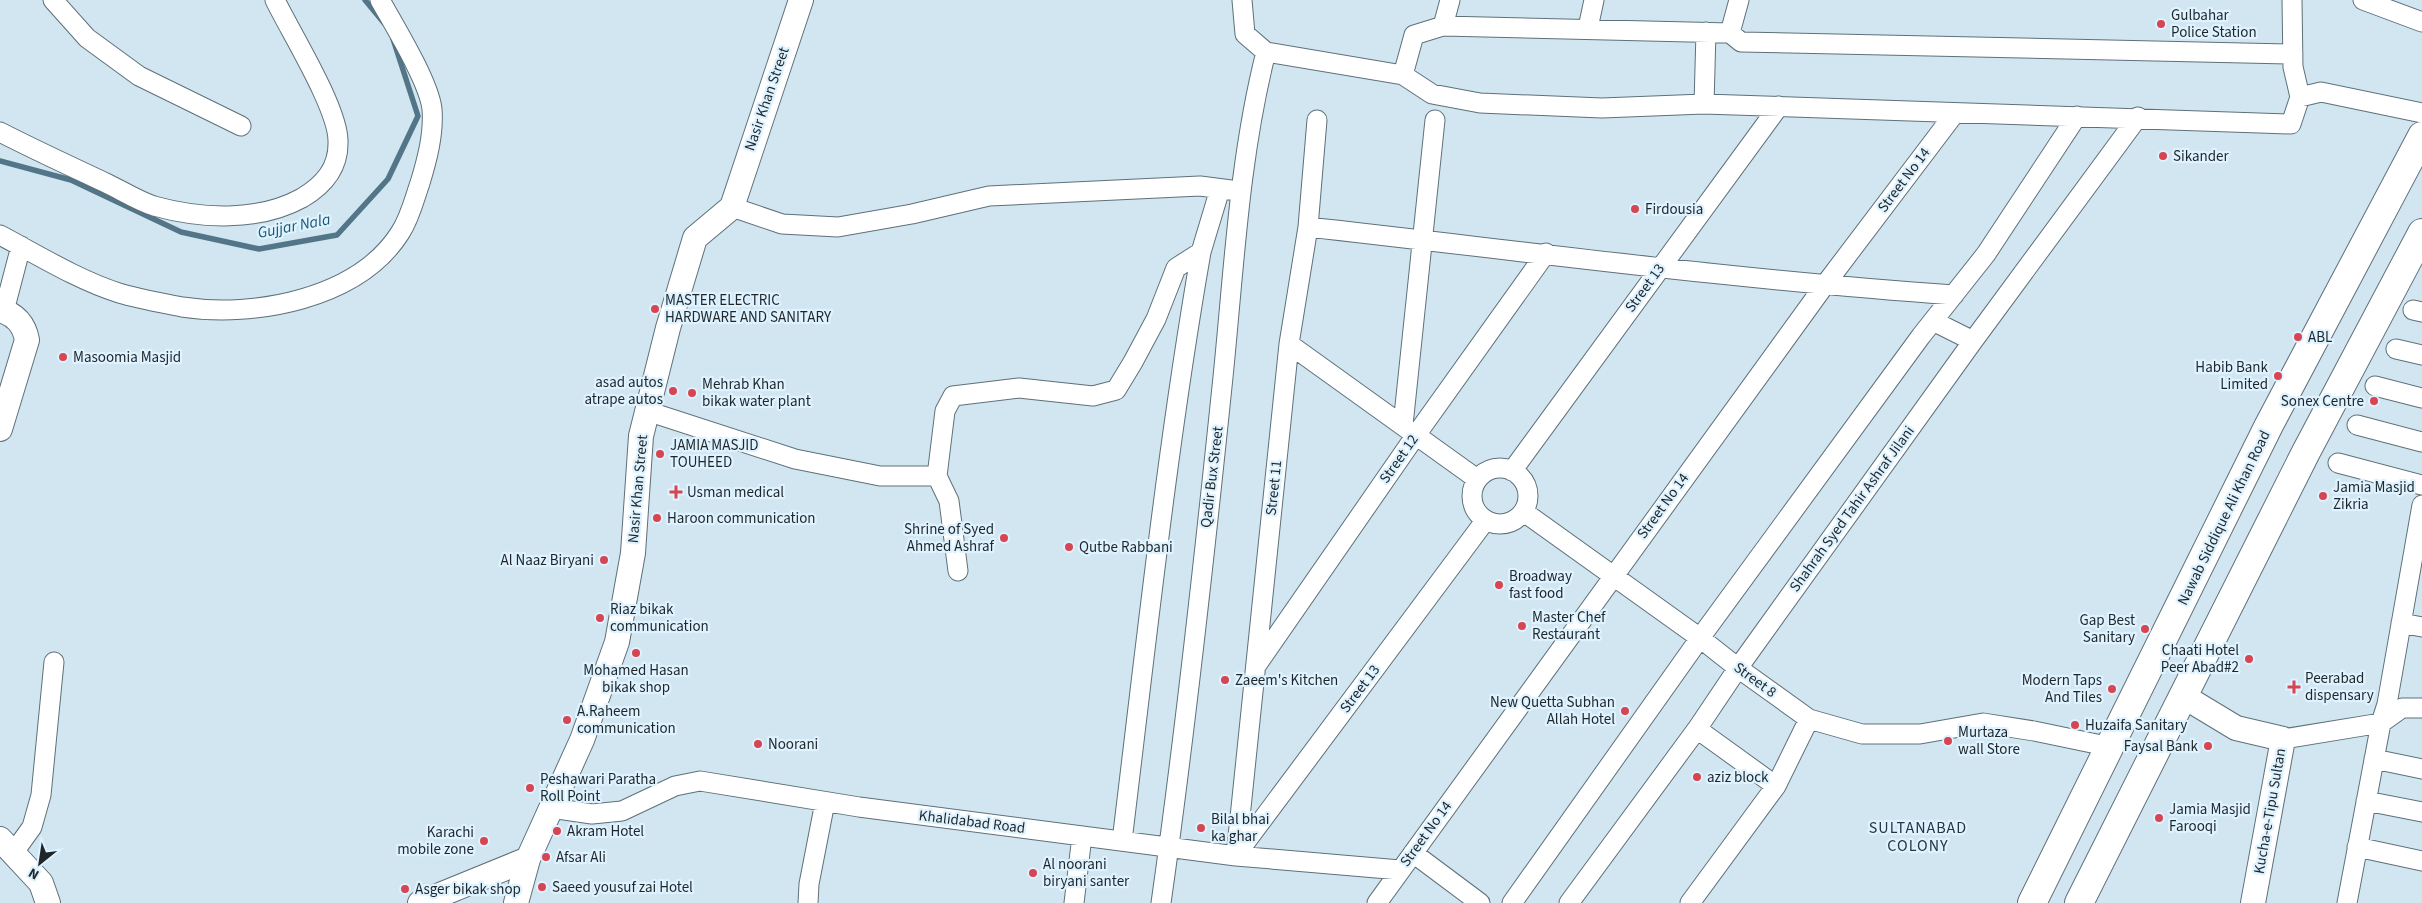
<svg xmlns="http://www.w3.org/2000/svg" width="2422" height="903" font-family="'Source Sans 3',sans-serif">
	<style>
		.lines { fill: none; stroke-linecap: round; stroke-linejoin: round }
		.stream { stroke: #527587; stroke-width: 5.5 }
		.minor-casing { stroke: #5e707a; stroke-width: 21 }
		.tertiary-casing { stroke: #5e707a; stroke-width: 26 }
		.primary-casing { stroke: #5e707a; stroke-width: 30 }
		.minor { stroke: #fff; stroke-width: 19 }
		.tertiary { stroke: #fff; stroke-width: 24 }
		.primary { stroke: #fff; stroke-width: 28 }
		.poi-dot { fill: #d64551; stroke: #def3ff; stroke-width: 2 }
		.labels { text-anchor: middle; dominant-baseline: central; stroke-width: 4.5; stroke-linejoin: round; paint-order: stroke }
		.poi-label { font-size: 15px; fill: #1f262a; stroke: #def3ff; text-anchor: start }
		.street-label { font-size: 15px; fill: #1f262a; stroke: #def3ff }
		.water-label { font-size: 16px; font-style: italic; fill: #1b5771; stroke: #def3ff }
		.neighbourhood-label { font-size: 16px; letter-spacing: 1px; fill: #25363e; stroke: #def3ff }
	</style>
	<rect width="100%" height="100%" fill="#d1e6f1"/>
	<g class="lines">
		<!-- stream -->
		<path class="stream" d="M365,0L384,23
			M0,161L71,180L181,232L259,249L337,235L388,179L418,116L393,39"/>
		<!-- minor casing -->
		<g class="minor-casing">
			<path id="minor" d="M53,0L87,38L139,76L241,126
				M1242,0L1245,34L1266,52L1403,75L1414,35L1443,26L1730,33L1739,0
				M2292,0L2293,67L2300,97
				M2363,0L2422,22
				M1443,26L1450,0
				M1588,28L1594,0
				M1730,33L1741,42L2293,54
				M1403,75L1432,94L1480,103L1602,108L1704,104L2291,124L2300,97L2321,92L2422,113
				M1704,104L1706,32
				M0,132C35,150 70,166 106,183C121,190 138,201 154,206C201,219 258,222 302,198C324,185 339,168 338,141C338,108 291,33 275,0
				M732,207L782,224L838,227L912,214L989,196L1200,186L1231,190
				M1308,227C1523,251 1737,280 1954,295
				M0,235C38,255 78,280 119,293C139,299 162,303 182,307C254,318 358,299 400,233C410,218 414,200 420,183C427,160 434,134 432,109C429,82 394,25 380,0
				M2413,310L2422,312
				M4,311L21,246
				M1933,321L1973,341
				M1289,344L1477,479
				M2396,349L2422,355
				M2375,386L2422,398
				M647,411L795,459L880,476H937L945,411L953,396L1019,388L1093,396L1116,390L1133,362L1156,319L1176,268L1201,252L1220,189
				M1403,425L1435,120
				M2357,425L2422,442
				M2338,463L2422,485
				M1472 496a28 28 0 1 1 56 0a28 28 0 1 1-56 0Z
				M1512,471L1779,106
				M937,476L949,501L958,571
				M1524,512L1700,638L1738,668L1809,719L1776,786L1690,903
				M2401,623L2422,627
				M1256,666L1416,435L1546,253
				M1809,719L1862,734H1920L1983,723L2034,731L2111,747
				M1697,729L1776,786
				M2283,739L2381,723L2402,708H2422
				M2374,759L2422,769
				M2366,801L2422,812
				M551,808L592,814L622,811L675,786L700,781L859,807L1236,856L1400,870
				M1122,841C1146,645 1167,447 1201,252
				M2357,847L2422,861
				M14,852L32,827L41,795L54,662
				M1413,853L1480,903
				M1236,855L1485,521
				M1236,856L1289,344L1308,227L1317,120
				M808,903L809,884L825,802
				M1074,903L1082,836
				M1161,903C1186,728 1205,552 1223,377C1234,269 1239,158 1266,52
				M1377,903L1824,286L1955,113
				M1512,903L1700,638L1921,336L1986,254L2077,116
				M1569,903L1697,729L1738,668L1973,341L2138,117
				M2347,903L2381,723L2387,704L2422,505"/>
		</g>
		<!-- tertiary casing -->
		<g class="tertiary-casing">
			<path id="tertiary" d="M0,310C16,315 24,324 27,340L0,429
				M2183,696L2236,728L2283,739L2253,903
				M0,839L41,883L48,903
				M420,903L528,859
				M516,903L528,859L582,740L617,642L633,553L641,436L668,328L695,238L732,207L801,0"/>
		</g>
		<!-- primary casing -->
		<g class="primary-casing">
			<path id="primary" d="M2032,903L2269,425L2422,136
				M2079,903L2306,452L2422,233"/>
		</g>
		<!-- minor -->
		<use href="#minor" class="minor"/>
		<!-- tertiary -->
		<use href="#tertiary" class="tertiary"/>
		<!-- primary -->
		<use href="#primary" class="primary"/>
	</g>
	<!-- markers -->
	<g class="poi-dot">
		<circle cx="2161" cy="24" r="5"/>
		<circle cx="2163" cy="156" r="5"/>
		<circle cx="1635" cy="209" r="5"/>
		<circle cx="655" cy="309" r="5"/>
		<circle cx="2298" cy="337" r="5"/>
		<circle cx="63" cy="357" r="5"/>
		<circle cx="2278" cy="376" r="5"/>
		<circle cx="673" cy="391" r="5"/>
		<circle cx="692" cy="393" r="5"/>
		<circle cx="2374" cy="401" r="5"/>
		<circle cx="660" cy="454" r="5"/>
		<path d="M673.5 484.5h5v5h5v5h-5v5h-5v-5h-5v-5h5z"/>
		<circle cx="2323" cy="496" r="5"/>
		<circle cx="657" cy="518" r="5"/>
		<circle cx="1004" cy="538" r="5"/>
		<circle cx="1069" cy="547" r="5"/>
		<circle cx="604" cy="560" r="5"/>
		<circle cx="1499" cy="585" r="5"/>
		<circle cx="600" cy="618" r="5"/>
		<circle cx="1522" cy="626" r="5"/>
		<circle cx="2145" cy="629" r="5"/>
		<circle cx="636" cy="653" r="5"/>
		<circle cx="2249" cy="659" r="5"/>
		<circle cx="1225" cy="680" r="5"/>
		<path d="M2291.5 679.5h5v5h5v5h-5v5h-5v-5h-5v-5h5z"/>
		<circle cx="2112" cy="689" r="5"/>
		<circle cx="1625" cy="711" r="5"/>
		<circle cx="567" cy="720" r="5"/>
		<circle cx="2075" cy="725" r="5"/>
		<circle cx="1948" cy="741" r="5"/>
		<circle cx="758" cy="744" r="5"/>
		<circle cx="2208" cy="746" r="5"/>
		<circle cx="1697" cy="777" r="5"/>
		<circle cx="530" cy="788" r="5"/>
		<circle cx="2159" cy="818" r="5"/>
		<circle cx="1201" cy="828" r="5"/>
		<circle cx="557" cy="831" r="5"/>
		<circle cx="484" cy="841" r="5"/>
		<circle cx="546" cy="857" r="5"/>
		<circle cx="1033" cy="873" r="5"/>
		<circle cx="542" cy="887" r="5"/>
		<circle cx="405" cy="889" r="5"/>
	</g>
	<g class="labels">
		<!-- poi labels -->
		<g class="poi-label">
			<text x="2171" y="15">Gulbahar<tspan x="2171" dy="17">Police Station</tspan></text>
			<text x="2173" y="156">Sikander</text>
			<text x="1645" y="209">Firdousia</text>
			<text x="665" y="300">MASTER ELECTRIC<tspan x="665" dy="17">HARDWARE AND SANITARY</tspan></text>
			<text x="2308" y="337">ABL</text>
			<text x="73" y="357">Masoomia Masjid</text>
			<text x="2268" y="367" text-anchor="end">Habib Bank<tspan x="2268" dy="17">Limited</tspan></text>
			<text x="663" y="382" text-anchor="end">asad autos<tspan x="663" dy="17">atrape autos</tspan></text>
			<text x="702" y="384">Mehrab Khan<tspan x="702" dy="17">bikak water plant</tspan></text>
			<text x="2364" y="401" text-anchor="end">Sonex Centre</text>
			<text x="670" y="445">JAMIA MASJID<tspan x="670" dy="17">TOUHEED</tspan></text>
			<text x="2333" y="487">Jamia Masjid<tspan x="2333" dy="17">Zikria</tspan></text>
			<text x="687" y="492">Usman medical</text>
			<text x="667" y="518">Haroon communication</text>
			<text x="994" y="529" text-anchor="end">Shrine of Syed<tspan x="994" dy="17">Ahmed Ashraf</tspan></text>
			<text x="1079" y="547">Qutbe Rabbani</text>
			<text x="594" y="560" text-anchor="end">Al Naaz Biryani</text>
			<text x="1509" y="576">Broadway<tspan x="1509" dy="17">fast food</tspan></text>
			<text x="610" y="609">Riaz bikak<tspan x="610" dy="17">communication</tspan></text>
			<text x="1532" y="617">Master Chef<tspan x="1532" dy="17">Restaurant</tspan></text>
			<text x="2135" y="620" text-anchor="end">Gap Best<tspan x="2135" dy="17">Sanitary</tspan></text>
			<text x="2239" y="650" text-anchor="end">Chaati Hotel<tspan x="2239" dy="17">Peer Abad#2</tspan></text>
			<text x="636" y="670" text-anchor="middle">Mohamed Hasan<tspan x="636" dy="17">bikak shop</tspan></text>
			<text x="2305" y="678">Peerabad<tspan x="2305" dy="17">dispensary</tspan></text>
			<text x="1235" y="680">Zaeem's Kitchen</text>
			<text x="2102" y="680" text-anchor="end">Modern Taps<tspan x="2102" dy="17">And Tiles</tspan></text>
			<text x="1615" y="702" text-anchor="end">New Quetta Subhan<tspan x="1615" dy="17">Allah Hotel</tspan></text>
			<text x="577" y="711">A.Raheem<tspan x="577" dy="17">communication</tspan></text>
			<text x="2085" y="725">Huzaifa Sanitary</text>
			<text x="1958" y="732">Murtaza<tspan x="1958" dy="17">wall Store</tspan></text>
			<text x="768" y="744">Noorani</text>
			<text x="2198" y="746" text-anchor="end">Faysal Bank</text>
			<text x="1707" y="777">aziz block</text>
			<text x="540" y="779">Peshawari Paratha<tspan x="540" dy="17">Roll Point</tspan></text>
			<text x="2169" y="809">Jamia Masjid<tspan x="2169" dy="17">Farooqi</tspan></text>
			<text x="1211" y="819">Bilal bhai<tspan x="1211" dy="17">ka ghar</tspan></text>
			<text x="567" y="831">Akram Hotel</text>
			<text x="474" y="832" text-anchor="end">Karachi<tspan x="474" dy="17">mobile zone</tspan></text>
			<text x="556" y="857">Afsar Ali</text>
			<text x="1043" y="864">Al noorani<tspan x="1043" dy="17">biryani santer</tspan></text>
			<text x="552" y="887">Saeed yousuf zai Hotel</text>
			<text x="415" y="889">Asger bikak shop</text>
		</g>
		<!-- street labels -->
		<g class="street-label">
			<text transform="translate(767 99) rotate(-71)">Nasir Khan Street</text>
			<text transform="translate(1904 180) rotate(-53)">Street No 14</text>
			<text transform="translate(1645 288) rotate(-54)">Street 13</text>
			<text transform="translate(1399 459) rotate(-55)">Street 12</text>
			<text transform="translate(1212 477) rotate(-83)">Qadir Bux Street</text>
			<text transform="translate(1274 488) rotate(-84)">Street 11</text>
			<text transform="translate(638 489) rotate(-85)">Nasir Khan Street</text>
			<text transform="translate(1663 506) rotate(-54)">Street No 14</text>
			<text transform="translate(1852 509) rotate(-54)">Shahrah Syed Tahir Ashraf Jilani</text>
			<text transform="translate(2224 518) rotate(-64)">Nawab Siddique Ali Khan Road</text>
			<text transform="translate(1755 680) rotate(36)">Street 8</text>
			<text transform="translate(1360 689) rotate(-53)">Street 13</text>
			<text transform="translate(2270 811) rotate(-80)">Kucha-e-Tipu Sultan</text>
			<text transform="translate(972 822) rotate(7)">Khalidabad Road</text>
			<text transform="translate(1426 834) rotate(-54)">Street No 14</text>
		</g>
		<!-- water labels -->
		<g class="water-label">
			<text transform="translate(294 226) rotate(-11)">Gujjar Nala</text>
		</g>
		<!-- neighbourhood labels -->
		<g class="neighbourhood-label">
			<text x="1918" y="828">SULTANABAD<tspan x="1918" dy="18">COLONY</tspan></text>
		</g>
	</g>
	<!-- north arrow -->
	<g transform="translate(40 863) rotate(210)" stroke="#def3ff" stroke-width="4" paint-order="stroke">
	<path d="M0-4L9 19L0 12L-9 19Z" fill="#1f262a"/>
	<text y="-8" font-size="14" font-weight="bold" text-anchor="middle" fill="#1f262a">N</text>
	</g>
</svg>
